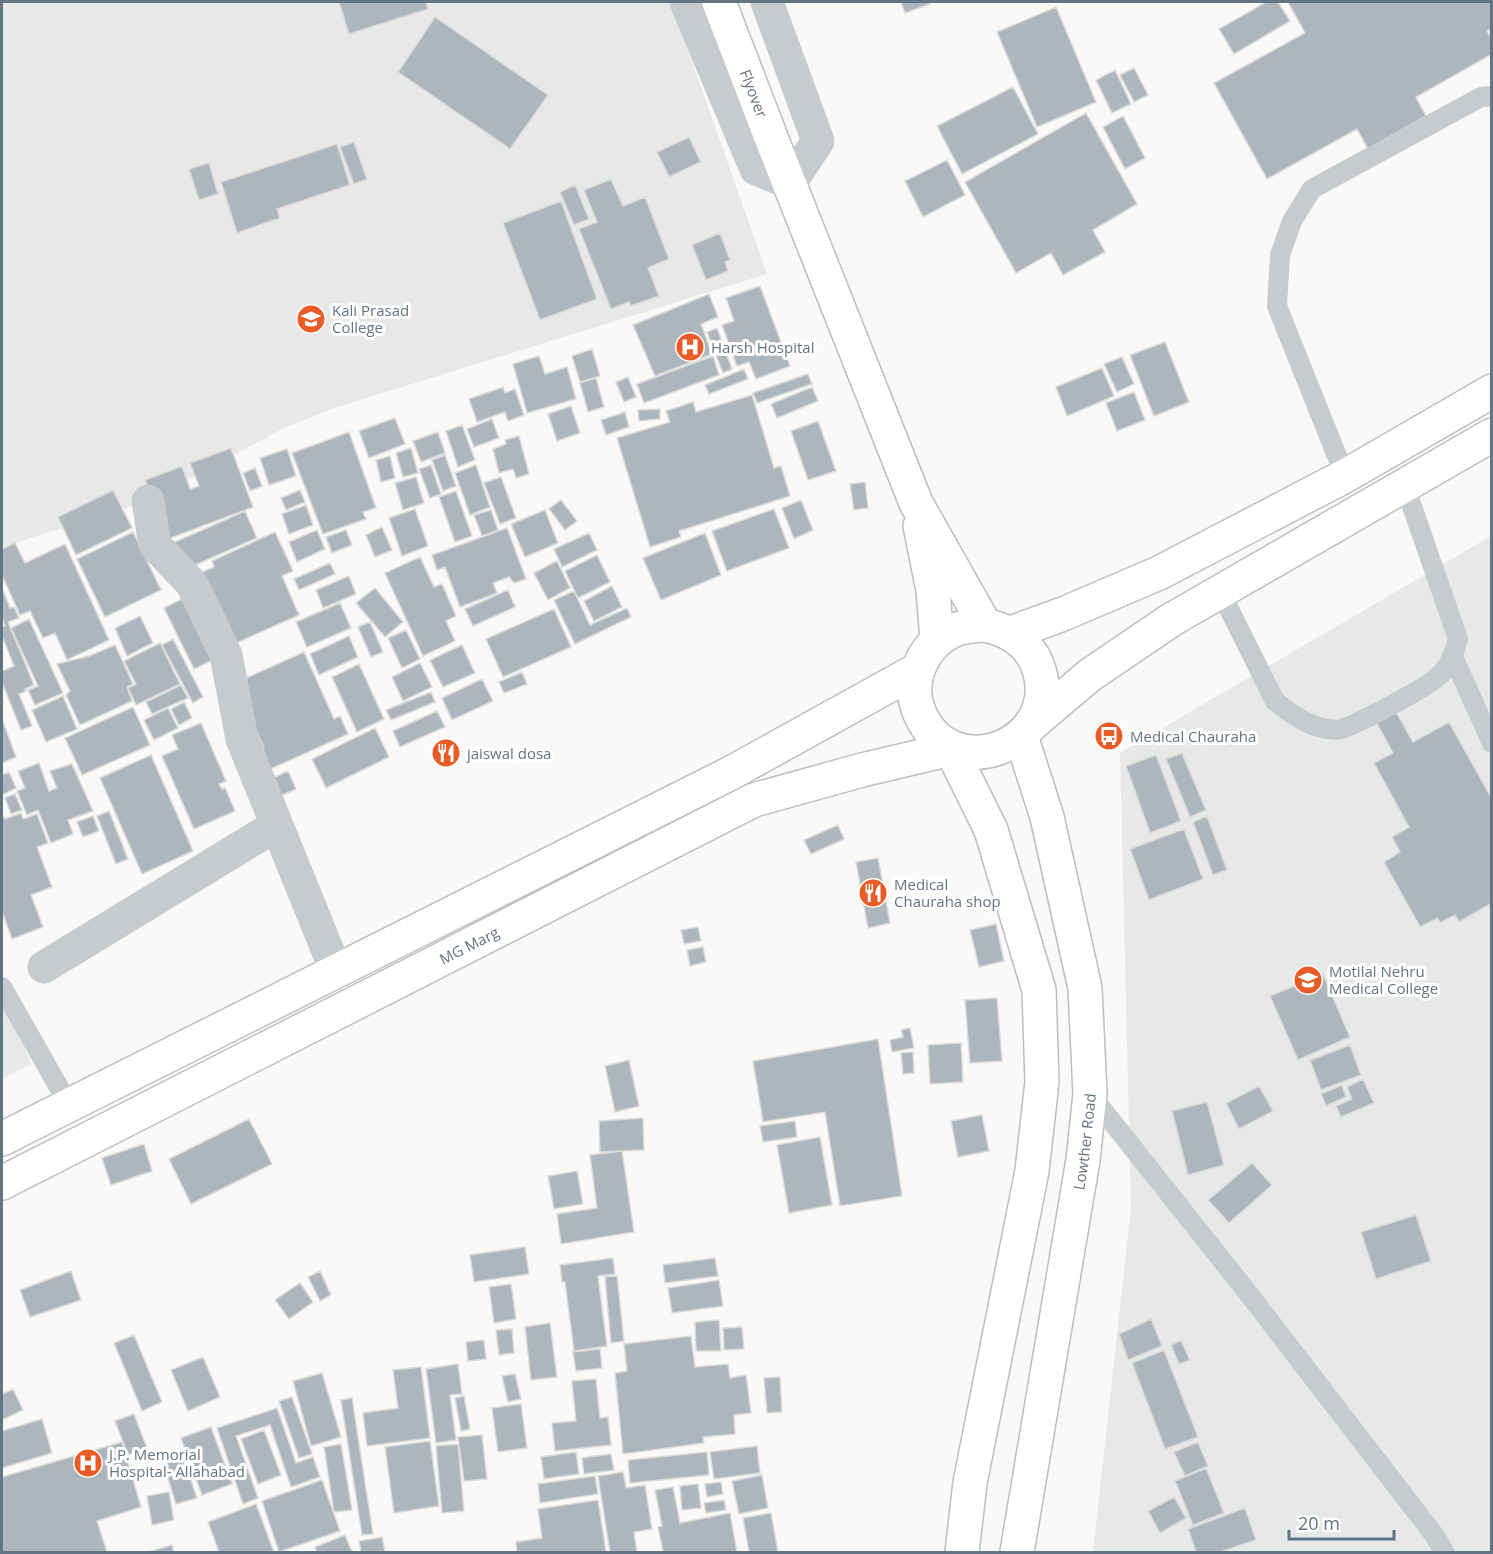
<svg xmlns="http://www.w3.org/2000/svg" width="1493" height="1554" font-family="'Open Sans',sans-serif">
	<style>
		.built { fill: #e7e8e8 }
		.building { fill: #adb6bc; stroke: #dbdbd9; stroke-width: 1.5 }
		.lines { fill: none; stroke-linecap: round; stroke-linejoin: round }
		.secondary-casing { stroke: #bbc0c5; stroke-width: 36 }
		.primary-casing { stroke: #babec2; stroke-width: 36 }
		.lane { stroke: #c7cbce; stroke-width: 20 }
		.street { stroke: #c7cbce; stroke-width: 33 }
		.secondary { stroke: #fff; stroke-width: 33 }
		.primary { stroke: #fff; stroke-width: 33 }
		.labels { text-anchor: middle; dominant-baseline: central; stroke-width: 6; stroke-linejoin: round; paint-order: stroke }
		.street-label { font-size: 15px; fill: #637483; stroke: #fff }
		.poi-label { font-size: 15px; fill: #637483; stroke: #fff; text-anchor: start }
	</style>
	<rect width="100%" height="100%" fill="#f9f9f7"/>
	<!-- built -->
	<path class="built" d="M2,2H671L767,274L334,408L286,427L148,501L2,547Z
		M1491,536V1552H1093L1131,1208L1120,753Z
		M2,988L31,1064L2,1079Z"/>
	<!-- building -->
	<path class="building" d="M339,2H426L428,9L349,34Z
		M901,2H929L930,4L905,13Z
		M1266,2H1278L1290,21L1234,54L1219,29Z
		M1288,2H1492V29L1487,31L1492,39V54L1416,97L1426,116L1368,149L1357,129L1267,179L1214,83L1305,33Z
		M1056,7L1096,102L1037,127L997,32Z
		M435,17L548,95L510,149L398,72Z
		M1134,68L1148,95L1134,102L1120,75Z
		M1115,70L1131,104L1112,113L1096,80Z
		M1013,87L1038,134L962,174L937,126Z
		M1086,113L1137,204L1093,230L1105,252L1063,275L1051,253L1016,273L965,182Z
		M1123,116L1145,158L1125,169L1103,127Z
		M689,137L701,162L669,177L657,152Z
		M354,142L367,179L354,184L340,147Z
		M337,144L350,185L277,209L280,218L237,233L221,182Z
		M947,160L965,195L923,217L905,181Z
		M209,163L218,194L199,200L189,169Z
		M611,179L623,206L645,197L669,259L648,268L659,296L631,306L629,302L611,309L579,229L597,222L584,190Z
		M575,185L589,219L574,225L560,192Z
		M561,201L597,299L540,320L503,223Z
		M720,233L730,260L725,262L728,271L706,280L692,245Z
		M760,286L790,366L756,379L749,362L737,366L722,325L734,321L726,298Z
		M709,294L718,317L701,324L712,354L655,376L633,325Z
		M717,328L732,369L723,373L707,332Z
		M1165,342L1189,402L1154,416L1130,355Z
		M592,349L600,376L580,382L572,356Z
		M539,356L545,374L567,367L576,399L527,413L513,364Z
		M713,356L719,375L644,403L637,384Z
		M1122,357L1134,384L1117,392L1104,364Z
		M1102,368L1114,396L1067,416L1056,387Z
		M744,369L748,379L709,394L705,385Z
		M808,374L812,384L757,403L753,393Z
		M628,377L636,397L624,402L616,382Z
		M596,378L604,407L588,412L580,383Z
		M503,387L505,393L515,389L524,415L508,421L505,412L477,422L469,399Z
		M812,387L818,401L777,418L771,404Z
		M1134,392L1145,420L1117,431L1106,403Z
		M752,395L774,468L781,466L790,496L679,531L681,537L650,547L617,438L670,422L666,411L693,402L696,412Z
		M571,406L580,433L557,441L548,414Z
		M660,409V419L639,421L638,410Z
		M625,412L629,427L606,435L601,420Z
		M395,418L405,444L369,458L359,431Z
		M492,419L499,438L474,447L467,429Z
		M818,421L836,471L808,480L791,431Z
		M462,425L475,460L458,467L446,431Z
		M349,432L376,508L363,512L366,519L323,534L292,453Z
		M438,432L445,453L421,462L413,441Z
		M519,436L529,474L516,478L513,469L499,473L493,449L506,444L505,440Z
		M231,448L253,507L168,539L145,480L182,466L190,489L199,486L190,463Z
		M411,448L418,473L403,477L396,453Z
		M287,449L296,476L269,485L260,458Z
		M445,455L456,486L443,491L432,460Z
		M390,456L395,478L381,482L376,460Z
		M431,465L441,494L430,498L419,469Z
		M476,465L490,507L470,515L455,473Z
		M255,468L262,486L250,491L243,473Z
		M416,477L424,503L403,510L395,483Z
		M501,477L516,518L500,524L484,483Z
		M865,482L868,508L854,510L850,484Z
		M113,490L132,528L76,555L58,517Z
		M300,490L305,502L286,510L281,498Z
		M456,491L472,536L455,542L439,497Z
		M561,500L577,521L565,530L549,509Z
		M801,500L813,530L794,539L782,508Z
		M306,505L313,525L289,534L282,514Z
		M415,509L428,546L402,556L389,518Z
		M774,509L789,548L727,571L712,531Z
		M491,510L498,530L482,536L474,515Z
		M545,510L558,543L525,557L511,524Z
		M245,511L257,538L186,569L175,542Z
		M382,527L392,550L375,557L366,535Z
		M507,528L526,579L514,583L509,577L493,583L497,593L460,607L445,567L437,570L432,555Z
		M317,530L325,549L297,562L289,542Z
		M346,530L352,545L332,553L326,537Z
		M133,532L161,590L105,617L77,559Z
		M275,532L293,571L282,576L299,615L227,647L195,575L214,567L212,561Z
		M589,533L597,550L562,567L554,549Z
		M705,533L721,575L661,600L643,558Z
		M15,543L25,563L65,544L109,640L67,660L55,633L43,638L30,611L20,615L2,575V549Z
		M597,555L610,582L578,598L565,571Z
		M420,557L434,587L442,584L456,616L446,621L455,641L423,656L385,573Z
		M557,561L570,588L548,600L534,573Z
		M330,563L335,574L299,590L294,579Z
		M349,576L356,594L323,608L316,590Z
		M612,586L622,607L594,621L584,601Z
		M2,588L10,608L14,607L19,618L8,622L34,685L25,689L26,691L19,694L32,726L21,730L2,682V671L14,666L2,636V627L5,626L2,617Z
		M375,588L403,622L385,637L356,603Z
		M508,590L515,607L473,626L465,609Z
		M574,591L590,625L627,608L631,617L575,644L554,600Z
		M192,594L223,655L194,669L164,608Z
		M340,603L351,628L307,647L296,622Z
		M554,609L571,647L503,677L486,639Z
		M140,616L153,643L127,656L115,628Z
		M29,619L63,693L35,705L28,690L38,686L11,628Z
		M370,622L383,652L371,657L358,627Z
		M406,630L420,659L402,668L388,638Z
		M349,636L358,657L319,675L310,654Z
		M173,639L203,697L193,703L162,645Z
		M160,643L180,684L136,705L128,688L136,684L124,661Z
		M115,645L133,684L127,687L132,701L80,725L66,695L70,691L57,664L89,656Z
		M462,645L475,673L443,687L430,660Z
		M304,652L334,719L340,716L348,734L268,770L259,751L264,748L235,683Z
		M420,663L432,687L403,701L392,677Z
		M359,664L384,719L357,732L332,677Z
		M522,672L527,684L504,693L499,682Z
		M482,679L493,701L452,720L442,698Z
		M181,685L188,698L152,714L146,702Z
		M431,692L435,702L391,720L386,710Z
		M63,696L77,729L46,742L32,710Z
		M184,702L192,718L179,725L171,709Z
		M133,707L150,745L82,775L65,738Z
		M168,708L178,728L154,740L144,720Z
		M437,711L445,727L400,747L393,731Z
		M1396,712L1413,742L1449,722L1492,799V903L1459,922L1455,915L1440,923L1438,918L1420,927L1384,862L1400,852L1392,837L1409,827L1374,763L1393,753L1376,722Z
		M2,719L16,757L2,763Z
		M201,723L226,781L219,784L222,789L225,788L235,811L194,829L162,756L178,749L172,735Z
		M375,728L389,757L326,788L312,759Z
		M1182,753L1206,810L1190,817L1166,759Z
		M151,755L193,851L142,874L100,778Z
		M1156,755L1181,821L1150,833L1126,766Z
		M39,763L49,791L57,788L50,771L72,764L93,811L68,820L73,834L51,843L38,810L27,815L17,791L25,788L18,771Z
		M288,771L296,789L271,800L264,782Z
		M9,772L16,788L2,795V775Z
		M15,794L22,810L11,814L5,798Z
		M109,811L128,859L116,864L97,816Z
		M21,813L23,819L37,814L48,843L37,847L52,887L31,895L43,927L12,939L2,911V818L4,817L5,819Z
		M93,816L99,831L83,837L77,822Z
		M1207,816L1227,870L1213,875L1193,822Z
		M838,825L844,839L811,854L804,840Z
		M1184,829L1203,879L1149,900L1130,849Z
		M878,858L890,923L868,928L856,862Z
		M996,924L1004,961L979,967L970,930Z
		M698,927L701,941L684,944L681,930Z
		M703,947L706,962L690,966L687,950Z
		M1323,974L1350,1037L1298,1060L1270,996Z
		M997,998L1002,1061L970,1063L965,1000Z
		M910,1028L914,1048L892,1052L890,1040L903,1037L901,1030Z
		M878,1039L902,1196L840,1206L825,1112L763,1122L753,1061Z
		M961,1043L963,1082L930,1084L928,1045Z
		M1350,1045L1361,1075L1321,1090L1310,1060Z
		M913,1052L914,1073L903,1074L901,1053Z
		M629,1060L639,1106L615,1112L605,1066Z
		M1363,1079L1374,1103L1341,1117L1336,1106L1352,1099L1347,1087Z
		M1342,1085L1346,1097L1326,1106L1321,1094Z
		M1259,1086L1273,1111L1239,1129L1226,1103Z
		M1207,1102L1224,1165L1188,1175L1172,1111Z
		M982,1115L989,1151L958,1157L951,1121Z
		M643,1118L644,1150L600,1152L599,1121Z
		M249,1119L272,1164L191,1204L169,1159Z
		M795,1121L797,1137L763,1142L760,1126Z
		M820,1137L832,1205L789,1213L777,1145Z
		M144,1144L152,1171L111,1185L102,1158Z
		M622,1151L634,1232L561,1244L557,1214L597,1208L590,1155Z
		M1252,1163L1272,1185L1229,1223L1208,1200Z
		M577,1171L583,1204L554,1209L548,1176Z
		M1416,1215L1431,1261L1376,1279L1361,1232Z
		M525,1247L529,1274L474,1282L470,1255Z
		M613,1258L615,1274L598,1276L607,1346L574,1351L565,1282H562L560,1265Z
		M715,1258L718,1276L665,1283L663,1265Z
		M71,1271L81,1300L30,1317L20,1290Z
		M320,1271L331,1295L320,1301L308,1277Z
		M617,1276L624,1341L611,1343L605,1277Z
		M719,1280L723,1306L672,1313L668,1288Z
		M300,1283L313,1302L289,1319L275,1300Z
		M511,1284L516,1319L494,1323L489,1287Z
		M1151,1319L1162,1346L1128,1360L1119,1334Z
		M719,1320L721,1351H696L695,1322Z
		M550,1323L557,1377L531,1380L525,1327Z
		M742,1327L744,1349L724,1350L723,1328Z
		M512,1329L514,1353L499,1355L496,1330Z
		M134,1335L162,1402L142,1411L114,1343Z
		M691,1336L695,1367L728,1364L730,1378L746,1375L751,1413L734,1415L735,1434L703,1437L704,1443L623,1454L615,1373L627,1371L624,1344Z
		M484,1340L486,1359L468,1361L466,1342Z
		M1181,1340L1190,1360L1179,1364L1171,1345Z
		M600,1349L602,1368L576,1371L573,1352Z
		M1164,1350L1198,1437L1165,1449L1132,1363Z
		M203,1357L220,1397L188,1411L171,1370Z
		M458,1364L462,1394L450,1395L456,1440L436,1443L426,1369Z
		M421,1367L430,1438L367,1446L363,1413L398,1408L393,1370Z
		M322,1373L341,1437L311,1446L293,1381Z
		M515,1374L521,1399L508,1402L502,1376Z
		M780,1377L782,1412L767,1413L764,1378Z
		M596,1379L600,1418L608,1417L611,1445L555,1451L552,1423L576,1421L572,1381Z
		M13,1389L23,1410L2,1420V1394Z
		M464,1396L470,1429L461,1431L455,1398Z
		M292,1397L312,1454L299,1458L279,1401Z
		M352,1398L373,1534L362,1535L341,1400Z
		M521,1404L527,1448L498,1452L492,1408Z
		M277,1408L296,1463L313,1457L320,1477L291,1487L270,1425L236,1436L258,1498L243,1504L217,1428Z
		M134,1414L147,1448L128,1455L115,1421Z
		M42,1419L52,1453L2,1468V1431Z
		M211,1427L232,1484L202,1495L181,1438Z
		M264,1430L281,1475L258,1484L241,1439Z
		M482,1435L487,1479L464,1481L458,1437Z
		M430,1441L439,1506L394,1513L385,1447Z
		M122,1442L141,1507L97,1521L107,1552H2V1477Z
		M1198,1442L1208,1466L1185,1476L1174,1452Z
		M341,1444L352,1510L334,1512L324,1447Z
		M458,1444L464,1511L442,1513L436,1446Z
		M757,1446L760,1473L714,1479L710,1452Z
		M181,1451L197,1498L176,1504L161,1457Z
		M576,1452L579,1474L544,1479L541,1457Z
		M707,1452L709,1475L630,1483L628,1460Z
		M611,1454L614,1470L584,1474L582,1458Z
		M1206,1468L1224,1513L1193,1525L1175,1481Z
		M623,1472L626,1488L645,1485L652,1529L634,1532L637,1552H610L598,1476Z
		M762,1475L768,1508L739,1514L732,1481Z
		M595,1476L598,1494L540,1503L538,1484Z
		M322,1480L340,1531L279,1552L262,1501Z
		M721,1482L723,1494L707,1497L705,1484Z
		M698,1484L701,1508L682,1510L680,1486Z
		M673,1487L680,1523L730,1513L737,1552H663L658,1527L662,1526L655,1490Z
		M169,1492L174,1520L152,1525L147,1496Z
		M1174,1497L1186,1518L1160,1533L1148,1511Z
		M598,1500L606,1552H517L516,1542L542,1538L538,1509Z
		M724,1500L726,1510L706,1513L704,1503Z
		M256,1504L274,1552H219L208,1522Z
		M1245,1508L1256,1540L1220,1552H1196L1188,1529Z
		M771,1513L778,1552H749L743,1518Z
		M345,1535L352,1552H317L315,1547Z
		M382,1537L385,1552H361L359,1541Z
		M172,1545L174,1552H148Z"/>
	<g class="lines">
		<!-- secondary casing -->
		<g class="secondary-casing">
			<g id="secondary">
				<path d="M1011,633L1063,614L1159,573L1345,476L1492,391"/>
				<path d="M1032,724L1090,675L1171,620L1492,435"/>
				<path d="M2,1139L731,773L917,670"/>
				<path id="s1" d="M2,1183L754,800L862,770L951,749"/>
			</g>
		</g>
		<!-- primary casing -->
		<g class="primary-casing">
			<g id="primary">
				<path id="s2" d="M719,2L774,145L916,503L985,625"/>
				<path d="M920,526L933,590L937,640"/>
				<path d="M985,625C1008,630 1028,642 1037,664C1068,743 949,792 918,709C908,680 923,646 950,632C961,626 973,626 985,625Z"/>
				<path d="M951,749L991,830L1039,990L1042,1082L1032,1171L970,1483L962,1552"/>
				<path id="s3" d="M1017,1552L1083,1160L1090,1094L1085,988L1047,817L1021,736"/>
			</g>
		</g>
		<!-- lane -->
		<path class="lane" d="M1345,476L1277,306L1280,255L1292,221L1312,189L1481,97L1492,96
			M1220,591L1275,701C1293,716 1312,729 1337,730C1348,730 1429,686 1439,676C1450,666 1454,653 1458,639L1405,486
			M1453,657L1492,743
			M2,987L69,1105
			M1090,1094L1248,1293L1435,1536L1444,1552"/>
		<!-- street -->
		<path class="street" d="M686,2L756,169L790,183L818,141L767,2
			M148,501L155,545L192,584L226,655L242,739L336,971
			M44,967L277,825"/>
		<!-- secondary -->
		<use href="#secondary" class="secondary"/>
		<!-- primary -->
		<use href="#primary" class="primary"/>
	</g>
	<!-- icons -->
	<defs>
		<g id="university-disc" transform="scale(1.5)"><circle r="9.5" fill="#e95b27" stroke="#fff"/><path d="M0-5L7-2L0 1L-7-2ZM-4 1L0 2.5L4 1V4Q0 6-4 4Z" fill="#fff"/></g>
		<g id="hospital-disc" transform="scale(1.5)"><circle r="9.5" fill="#e95b27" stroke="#fff"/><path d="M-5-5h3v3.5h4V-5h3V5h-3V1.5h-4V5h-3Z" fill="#fff"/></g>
		<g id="bus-disc" transform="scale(1.5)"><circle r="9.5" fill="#e95b27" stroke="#fff"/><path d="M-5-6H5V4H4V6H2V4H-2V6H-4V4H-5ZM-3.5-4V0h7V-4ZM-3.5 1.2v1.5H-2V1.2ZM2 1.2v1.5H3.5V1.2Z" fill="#fff"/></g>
		<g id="restaurant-disc" transform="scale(1.5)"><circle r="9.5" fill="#e95b27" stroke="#fff"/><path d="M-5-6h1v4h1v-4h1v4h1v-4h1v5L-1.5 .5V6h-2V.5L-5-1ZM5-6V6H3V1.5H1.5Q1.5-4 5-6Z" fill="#fff"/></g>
	</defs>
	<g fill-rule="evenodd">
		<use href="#university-disc" x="311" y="319"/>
		<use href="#hospital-disc" x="690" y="347"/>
		<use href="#bus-disc" x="1109" y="736"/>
		<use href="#restaurant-disc" x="446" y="753"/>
		<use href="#restaurant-disc" x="873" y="893"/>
		<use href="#university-disc" x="1308" y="980"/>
		<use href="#hospital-disc" x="88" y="1463"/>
	</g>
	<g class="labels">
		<!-- street labels -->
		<g class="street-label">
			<text stroke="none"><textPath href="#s2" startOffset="98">Flyover</textPath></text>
			<text stroke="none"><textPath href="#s1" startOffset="524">MG Marg</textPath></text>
			<text stroke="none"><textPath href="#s3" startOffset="416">Lowther Road</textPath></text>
		</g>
		<!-- poi labels -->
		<g class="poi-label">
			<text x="332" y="310">Kali Prasad<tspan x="332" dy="17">College</tspan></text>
			<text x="711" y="347">Harsh Hospital</text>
			<text x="1130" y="736">Medical Chauraha</text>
			<text x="467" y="753">jaiswal dosa</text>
			<text x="894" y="884">Medical<tspan x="894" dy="17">Chauraha shop</tspan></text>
			<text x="1329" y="971">Motilal Nehru<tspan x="1329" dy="17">Medical College</tspan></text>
			<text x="109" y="1454">J.P. Memorial<tspan x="109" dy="17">Hospital- Allahabad</tspan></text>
		</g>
	</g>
	<!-- border -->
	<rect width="1493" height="1554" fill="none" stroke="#637483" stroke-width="6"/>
	<!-- scale -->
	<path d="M1289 1530v9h105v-9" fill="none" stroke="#637483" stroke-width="3"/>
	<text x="1298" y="1530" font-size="18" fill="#637483" stroke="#ffffff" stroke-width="4.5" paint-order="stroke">20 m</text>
</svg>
